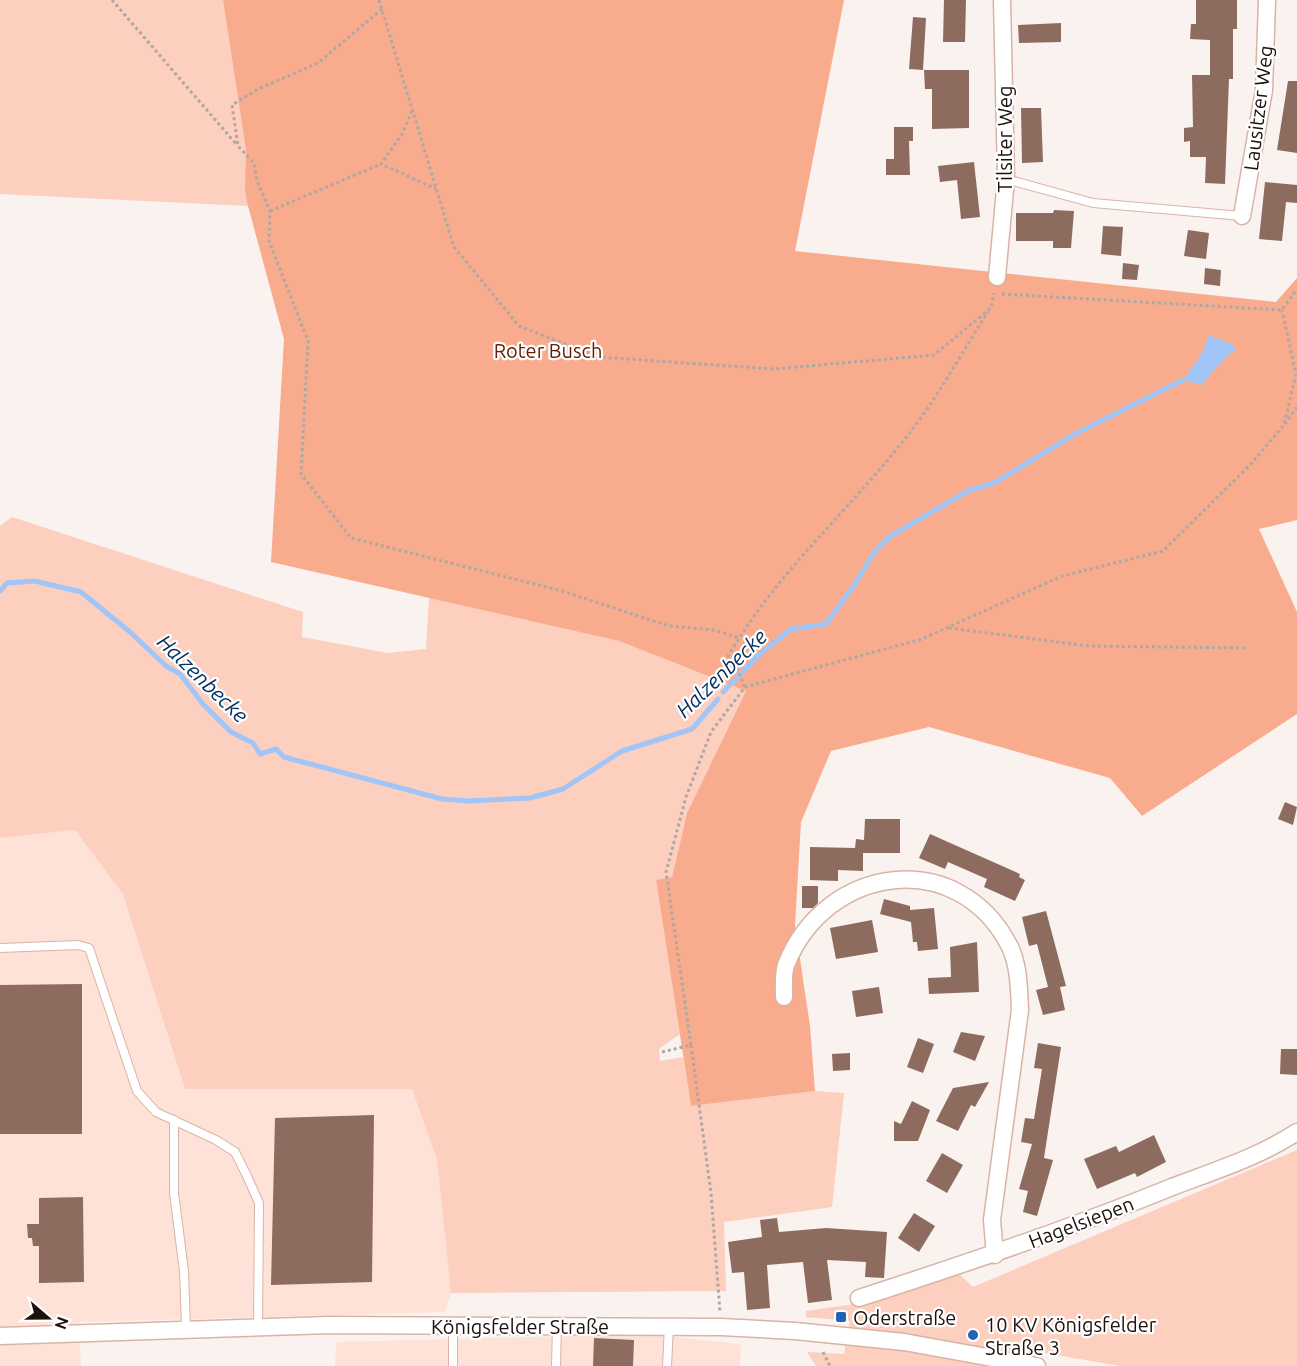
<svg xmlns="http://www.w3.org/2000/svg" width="1297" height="1366" font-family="Ubuntu,sans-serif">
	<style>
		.built { fill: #fee2d7 }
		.green { fill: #fccfbf }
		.forest { fill: #f9ab8d }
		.water { fill: #a0c5f6 }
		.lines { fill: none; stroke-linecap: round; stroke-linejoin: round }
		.stream { stroke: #a0c5f6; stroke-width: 5 }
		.building { fill: #8d6c5f }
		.lane-casing { stroke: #d9b4a6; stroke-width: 10 }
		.street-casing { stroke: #d9b4a6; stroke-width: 19 }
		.path { stroke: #b0a7a3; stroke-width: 3; stroke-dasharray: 3 3; stroke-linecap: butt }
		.lane { stroke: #fff; stroke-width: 8 }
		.street { stroke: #fff; stroke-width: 16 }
		.poi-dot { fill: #2164b4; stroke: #fff; stroke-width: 2 }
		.labels { text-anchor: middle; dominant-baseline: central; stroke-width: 4.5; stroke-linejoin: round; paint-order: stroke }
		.street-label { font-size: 20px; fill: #1d110c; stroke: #fff }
		.park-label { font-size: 20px; fill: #611e00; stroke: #fff }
		.poi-label { font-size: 20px; fill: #1d110c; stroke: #fff; text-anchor: start }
		.water-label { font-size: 21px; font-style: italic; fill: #013065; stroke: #fff }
	</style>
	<rect width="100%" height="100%" fill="#faf2ef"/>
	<!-- built -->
	<path class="built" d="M75,830L124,894L185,1089H412L437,1160L451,1293L445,1312L79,1322L81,1366H0V838Z
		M646,1334L741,1344L740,1366H335L336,1342Z"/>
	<!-- green -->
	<path class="green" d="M0,0H223L246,152L248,206L0,194Z
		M12,517L303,612L302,637L388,653L426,649L429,597L619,641L746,691L687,813L672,877L656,880L680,1034L659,1049L660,1061L683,1057L691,1106L815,1091L844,1093L832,1207L724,1222L726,1291L451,1293L437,1160L412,1089H185L123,894L75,830L0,838V526Z
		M1297,1150V1366H1120L1016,1348L1011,1366H816L807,1352L844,1354L850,1321L806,1317V1311L854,1304L959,1274L973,1287Z"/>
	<!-- forest -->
	<path class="forest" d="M223,0H844L795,251L1276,302L1297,278V520L1259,529L1297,612V714L1142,816L1110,778L929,727L831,751L801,822L795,925L810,1026L815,1091L691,1106L656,880L672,877L687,813L746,691L619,641L271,562L284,339L248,206L245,190L246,151Z"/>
	<!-- water -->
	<path class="water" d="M1209,335L1234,345L1235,351L1226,357L1201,385L1183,380L1201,355Z"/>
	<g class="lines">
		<!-- stream -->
		<path class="stream" d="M0,591L7,583L35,581L81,592L130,632L166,666L180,674L203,704L231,732L253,743L260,754L276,749L284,757L442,799L468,801L530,798L563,789L622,751L692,729L718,699
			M723,692L759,655L791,629L826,624L855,584L873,554L889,537L968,491L996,482L1075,434L1183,380"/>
	</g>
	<!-- building -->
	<path class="building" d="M944,0H966L965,42H943Z
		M1196,0H1237V29H1233V79H1229L1225,184L1205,183L1206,157H1190V141L1184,142V128L1193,127L1192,75H1210V40L1190,39L1191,24H1196Z
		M913,17L926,18L923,70L909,69Z
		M1061,23V42L1019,43L1018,25Z
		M924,70H969V128L932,129V89H925Z
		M1288,81H1297V153L1277,150Z
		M1021,108H1041L1043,162L1022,163Z
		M894,127H913V141H909L910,175H886V159H894Z
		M974,162L980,217L961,219L957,180L940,182L938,166Z
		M1265,182L1297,185V203L1286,202L1282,241L1259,239Z
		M1054,210L1074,211L1071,248H1053V241H1016V213H1053Z
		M1103,226L1123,227L1121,256L1101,254Z
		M1188,230L1209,233L1206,259L1184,256Z
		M1123,263L1139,265L1137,280L1122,279Z
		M1205,268L1221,270L1220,286L1204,284Z
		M1285,802L1297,807L1293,825L1278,819Z
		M865,819H900V853H863V871L838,870V881L810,880V847L855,848L856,839L864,840Z
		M930,834L1020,874L1019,877L1025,880L1015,901L984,887L987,879L948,862L945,869L919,858Z
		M802,886H818V903L813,908H802Z
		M884,899L910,906V910L934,908L938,949L918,951L917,942H913L911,922L880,914Z
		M1046,911L1066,986L1060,987L1065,1010L1043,1015L1036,990L1048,987L1037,944L1029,946L1022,917Z
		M872,920L878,952L836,959L830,928Z
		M977,942L979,992L929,994L928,978L951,977L950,947Z
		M82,984V1134H0V985Z
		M879,987L883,1013L856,1017L852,991Z
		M961,1032L985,1036L975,1061L953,1052Z
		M918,1038L934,1044L923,1073L907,1067Z
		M1038,1043L1061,1047L1044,1158L1053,1160L1037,1216L1023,1212L1028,1191L1019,1189L1032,1144L1021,1142L1025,1118L1034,1119L1042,1069L1034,1068Z
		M1281,1049H1297V1075L1280,1074Z
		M850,1053V1070L833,1071L832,1054Z
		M989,1082L975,1107L971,1105L958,1131L936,1121L953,1088Z
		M912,1101L930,1110L918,1141H894V1121L901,1124Z
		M374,1115L372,1282L271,1285L275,1118Z
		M1154,1135L1166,1162L1137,1177L1135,1173L1097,1189L1084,1159L1116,1146L1119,1152Z
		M942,1153L963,1165L947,1193L926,1181Z
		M83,1197L84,1282L39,1283V1246H33L32,1238H28L27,1224H39V1198Z
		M914,1213L935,1226L919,1252L898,1238Z
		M777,1218L779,1232L826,1228L887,1232L884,1278L865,1277L866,1262L827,1260L832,1300L808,1303L803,1262L767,1265L770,1308L747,1310L744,1272L732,1273L728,1242L762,1237L760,1220Z
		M594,1338L634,1340L633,1366H593Z"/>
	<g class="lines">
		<!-- lane casing -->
		<g class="lane-casing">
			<path id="lane" d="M1006,179L1093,203L1242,216
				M0,948L78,945L89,948L137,1091L156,1112L216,1140L235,1152L247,1176L259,1203L258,1327
				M174,1120V1193L184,1271L186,1328
				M453,1366V1326
				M556,1366L557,1326
				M667,1366L669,1326"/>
		</g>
		<!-- street casing -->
		<g class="street-casing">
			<path id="street" d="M1242,216L1264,90L1267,0
				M997,277L1006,179L1002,0
				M784,997C784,987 783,974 786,965C826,864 959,846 1010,947C1019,966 1019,989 1020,1010L992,1220L995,1255
				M859,1298C965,1264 1069,1229 1172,1187C1214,1171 1259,1157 1297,1132
				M0,1336L329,1325L721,1327L795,1331L904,1342L1037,1366"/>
		</g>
		<!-- path -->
		<path class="path" d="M112,0L237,145
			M379,0L454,247L519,326L598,357L774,369L934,355L991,308L994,293
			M382,9L318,63L258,89L232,105L238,146L254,163L257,181L270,211L269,241L308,341L301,474L351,538L562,591L669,626L714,630L739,638
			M412,111L402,134L381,164L436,189
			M270,211L381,164
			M1002,294L1282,310L1297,289
			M1285,424L1297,407
			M949,628L1088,646L1246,648
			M745,687L735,664L727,658C775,574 849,511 908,435C938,397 962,352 988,312
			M691,1045L666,872L686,797L711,732L745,687L922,639L1062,576L1163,551L1251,464L1284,425L1296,374L1282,310
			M662,1052L691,1045L711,1193L720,1312
			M823,1352L830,1366"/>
		<!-- lane -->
		<use href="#lane" class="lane"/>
		<!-- street -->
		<use href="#street" class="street"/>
	</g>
	<!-- markers -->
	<g class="poi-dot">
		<rect x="835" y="1311" width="12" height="12" rx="3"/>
		<circle cx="973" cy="1335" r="6"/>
	</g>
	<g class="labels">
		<!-- street labels -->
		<g class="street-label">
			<text transform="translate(1258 108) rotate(-83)">Lausitzer Weg</text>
			<text transform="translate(1004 139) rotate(-90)">Tilsiter Weg</text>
			<text transform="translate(1081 1222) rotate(-21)">Hagelsiepen</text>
			<text x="520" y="1326">Königsfelder Straße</text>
		</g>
		<!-- park labels -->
		<g class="park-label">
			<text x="548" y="350">Roter Busch</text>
		</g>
		<!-- poi labels -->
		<g class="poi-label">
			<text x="853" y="1317">Oderstraße</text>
			<text x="985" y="1324">10 KV Königsfelder<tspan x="985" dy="23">Straße 3</tspan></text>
		</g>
		<!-- water labels -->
		<g class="water-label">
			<text transform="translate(721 673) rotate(-44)">Halzenbecke</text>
			<text transform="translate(203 678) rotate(44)">Halzenbecke</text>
		</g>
	</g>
	<!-- north arrow -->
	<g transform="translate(48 1318) rotate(110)" stroke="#ffffff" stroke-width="4.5" paint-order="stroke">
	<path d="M0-4.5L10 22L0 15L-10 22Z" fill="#1d110c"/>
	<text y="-9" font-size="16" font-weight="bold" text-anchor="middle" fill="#1d110c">N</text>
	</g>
</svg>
